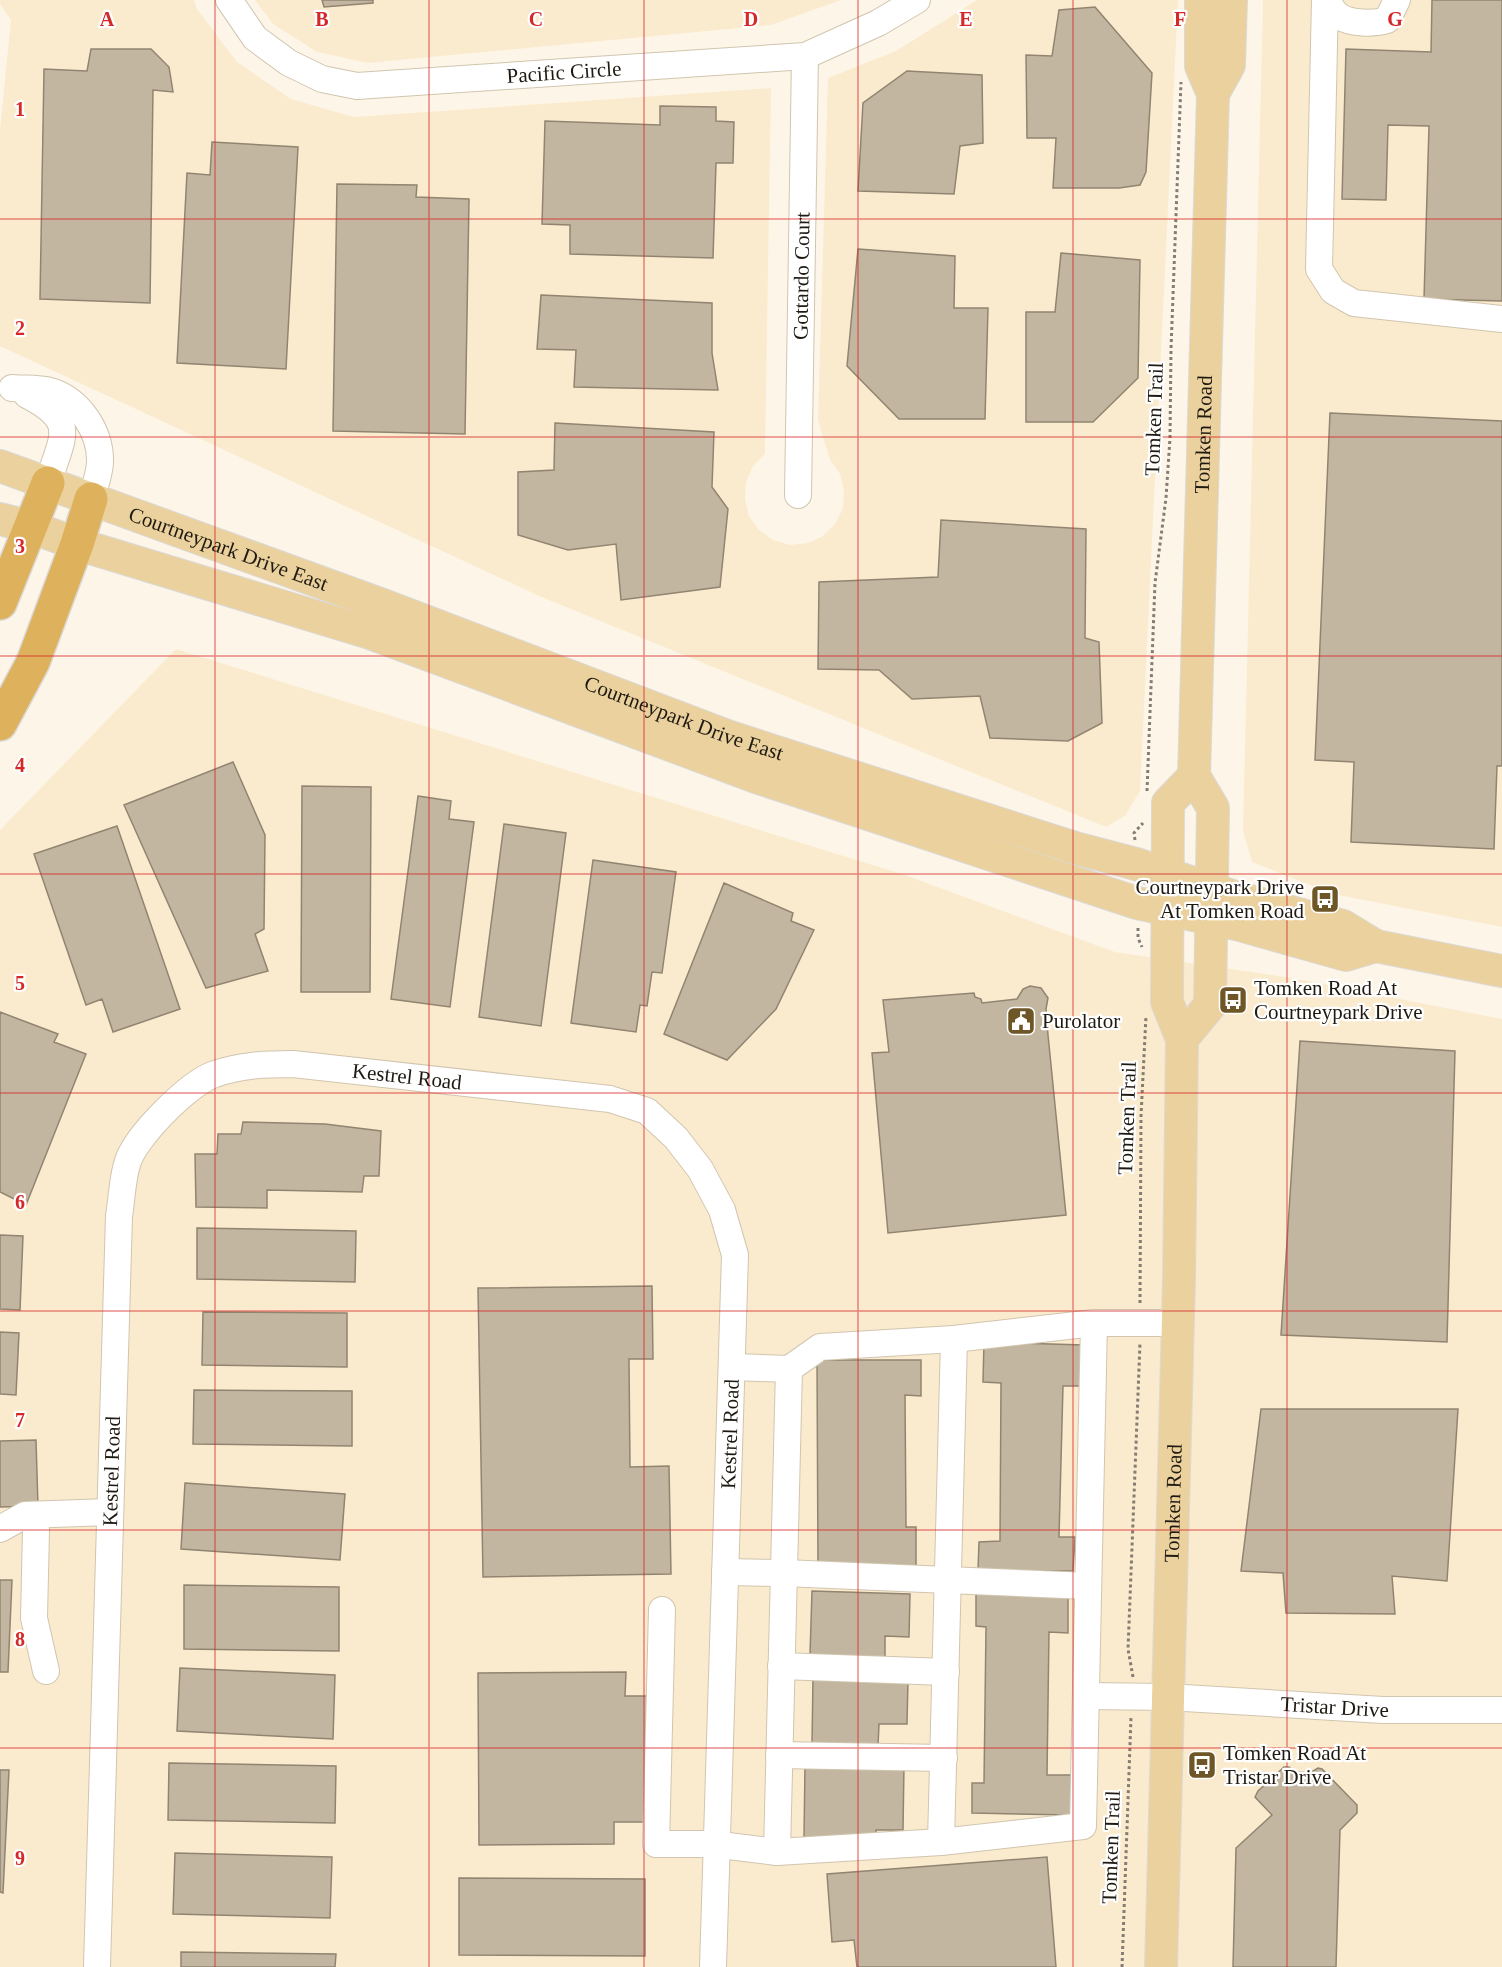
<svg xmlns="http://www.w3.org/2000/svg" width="1502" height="1967" font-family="Georgia,serif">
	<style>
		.built { fill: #fbebce }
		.building { fill: #c2b6a1; stroke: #918571; stroke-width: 1.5 }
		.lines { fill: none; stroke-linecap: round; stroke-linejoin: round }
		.minor-casing { stroke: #d1c5af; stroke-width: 28 }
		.major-casing { stroke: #dbdad9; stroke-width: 34 }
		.highway-casing { stroke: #dbdad9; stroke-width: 36 }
		.path { stroke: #837d73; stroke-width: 3; stroke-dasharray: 3 3; stroke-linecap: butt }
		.minor { stroke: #fff; stroke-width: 26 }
		.major { stroke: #ebd19d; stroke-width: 32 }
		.highway { stroke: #deb25c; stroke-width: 33 }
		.grid { fill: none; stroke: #d62828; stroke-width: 1.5; stroke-opacity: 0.55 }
		.labels { text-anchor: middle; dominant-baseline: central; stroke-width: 4.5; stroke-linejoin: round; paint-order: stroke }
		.street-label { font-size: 21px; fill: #1e1911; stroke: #fff }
		.poi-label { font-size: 21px; fill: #1e1911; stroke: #fff; text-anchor: start }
		.grid-label { font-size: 20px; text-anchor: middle; font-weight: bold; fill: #d62828; stroke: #fff; stroke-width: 4.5; stroke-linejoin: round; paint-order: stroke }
	</style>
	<rect width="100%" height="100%" fill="#fdf6e8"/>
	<!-- built -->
	<path class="built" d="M0,0H194L197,9L237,62L291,99L354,117L771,88L765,454L753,466L746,482L745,499L749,516L759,530L773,540L790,545L808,543L823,536L835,524L843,508L844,491L840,474L830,460L818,420L828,78L896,51L977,0H1178L1140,791L1125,816L1106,827L539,596L0,346V129L11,20L0,4Z
		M255,0H841L771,25L368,63L317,52L273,24Z
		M1263,0H1502V927L1333,894L1252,862L1243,831Z
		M176,649L905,875L1115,952L1292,978L1502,1019V1967H0V830Z"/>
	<!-- building -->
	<path class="building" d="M322,0H373V3L324,7Z
		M1432,0H1502V301L1424,299L1429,126L1388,125L1386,200L1342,199L1346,49L1431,52Z
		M1095,7L1152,73L1146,172L1140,185L1119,188H1053L1056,138H1027L1026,55L1052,56L1059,10Z
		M91,49H151L169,67L173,92L153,90L150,303L40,299L44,69L87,71Z
		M907,71L982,75L983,143L960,146L954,194L858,191L863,103Z
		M660,106L716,107V121L734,122L733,163H716L713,258L570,254V225L542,224L545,121L660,125Z
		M212,142L298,147L286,369L177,363L187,173L210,175Z
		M337,184L417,185L416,197L469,199L465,434L333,431Z
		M858,249L955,256L954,308H988L985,419H899L847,366Z
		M1061,253L1140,260L1138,378L1093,422H1026V312H1055Z
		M541,295L712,303V353L718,390L574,387L576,350L537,349Z
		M1330,413L1502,421V766H1497L1494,849L1351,842L1354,762L1315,760Z
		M555,423L714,432L712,487L728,509L720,587L621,600L616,544L568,550L518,535V472L554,470Z
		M941,520L1086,529L1085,638L1099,642L1102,723L1068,741L990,738L980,696L912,699L879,670L818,669L819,582L938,577Z
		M233,762L265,835L264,929L255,934L268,971L206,988L124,805Z
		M302,786L371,787L370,992H301Z
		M418,796L451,801L449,819L474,822L450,1007L391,999Z
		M504,824L566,833L541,1026L479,1017Z
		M117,826L180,1009L113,1032L102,999L86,1005L34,854Z
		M593,860L676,872L662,973L652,972L647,1006L640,1005L636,1032L571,1023Z
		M724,883L793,913L791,921L814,930L776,1009L727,1060L664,1034Z
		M1030,986L1041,988L1048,998L1046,1009L1048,1035L1066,1215L888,1233L872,1053L889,1052L883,1000L974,993L975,997L981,999L982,1003L1017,999L1023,989Z
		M0,1012L58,1034L54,1042L86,1054L26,1205L0,1192Z
		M1300,1041L1455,1051L1447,1342L1281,1335Z
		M243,1122L325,1124L381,1131L379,1176H364L362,1192L267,1190V1208L196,1207L195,1154H217L218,1134H241Z
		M197,1228L356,1231L355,1282L197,1279Z
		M0,1235L23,1236L20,1310L0,1309Z
		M652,1286L653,1359H629L630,1467L669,1466L671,1574L483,1577L478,1288Z
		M203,1312L347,1313V1367L202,1365Z
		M0,1332L19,1333L16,1395L0,1394Z
		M984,1342L1084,1345L1083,1386H1063L1059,1537H1075L1073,1571H978L979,1542L1000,1541L1001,1383L983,1382Z
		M817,1360H921V1396L905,1395L906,1527H916V1566H818Z
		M194,1390L352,1391V1446L193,1444Z
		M1261,1409H1458L1447,1581L1392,1576L1395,1614L1286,1613L1283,1573L1241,1571Z
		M36,1440L38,1506L0,1507V1441Z
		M185,1483L345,1494L340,1560L181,1549Z
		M0,1580H12L8,1672H0Z
		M184,1585L339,1587V1651L184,1649Z
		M812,1591L910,1594L909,1637L885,1636V1657L810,1655Z
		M976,1593L1068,1595V1633L1049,1632L1047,1775H1072L1071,1815L972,1813V1783H984L986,1627L976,1626Z
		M180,1668L335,1675L333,1739L177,1731Z
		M626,1672L625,1696H647L648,1822H614V1844L479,1845L478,1673Z
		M813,1678L908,1680L907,1724H879L878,1746L812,1744Z
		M169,1763L336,1766L335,1823L168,1820Z
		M805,1764L904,1765L903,1830H876V1839H804Z
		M1284,1767H1289L1295,1772L1310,1773L1318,1768L1322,1769L1357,1805V1813L1340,1830L1336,1967H1233L1236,1848L1272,1815L1255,1797L1258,1791Z
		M0,1770H9L3,1893L0,1892Z
		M175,1853L332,1857L330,1918L173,1914Z
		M1047,1857L1056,1967H857L854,1940L832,1942L827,1874Z
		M459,1878L645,1879V1956L459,1955Z
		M181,1952L336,1954L335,1967H181Z"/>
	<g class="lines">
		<!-- minor casing -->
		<g class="minor-casing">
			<g id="minor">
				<path id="s1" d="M229,0L255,38L289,63L322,79L357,86L805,56L878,23L917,0"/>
				<path d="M1325,0L1319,269L1333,291L1354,303L1502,319"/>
				<path d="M1327,0C1330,6 1333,12 1339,16C1350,24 1375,24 1387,20L1397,0"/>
				<path d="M12,388C24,389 39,388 50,391C80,400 101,432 100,463C99,476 95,487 91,499"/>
				<path d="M27,395C79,422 62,436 48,483"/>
				<path id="s2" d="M798,495L805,56"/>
				<path d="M732,1367L789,1369L820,1347L954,1339L1094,1323H1177"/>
				<path d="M0,1529L25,1515L109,1512"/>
				<path d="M36,1530L34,1618L46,1671"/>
				<path d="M725,1572L784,1573L1088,1586"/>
				<path d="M662,1610L656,1844H712L777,1852L941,1842L1083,1826L1094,1323"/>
				<path d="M781,1666L946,1672"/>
				<path id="s3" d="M1086,1696L1168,1697L1383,1710H1502"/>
				<path d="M779,1755L944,1758"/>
				<path d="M941,1842L954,1339"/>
				<path d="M777,1852L789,1369"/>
				<path id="s4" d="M97,1967L119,1216C122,1199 122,1178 128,1161C137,1135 190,1082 215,1074C241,1065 266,1064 293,1064L610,1099L647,1111L676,1138L700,1169L722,1210L735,1255L713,1967"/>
			</g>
		</g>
		<!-- major casing -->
		<g class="major-casing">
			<g id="major">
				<path d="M1213,94L1229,65L1231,0"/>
				<path id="s5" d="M0,466L383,605L727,736L1075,848L1136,864L1235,897L1343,926L1376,946L1502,971"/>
				<path d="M0,519L31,527L77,544L370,633L756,777L1137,903L1236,924L1346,955L1376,946"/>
				<path id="s6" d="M1182,1039L1210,1005L1213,808L1194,776L1213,94L1201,66V0"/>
				<path id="s7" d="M1161,1967L1179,1280L1182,1039L1167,1002L1168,803L1194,776"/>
			</g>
		</g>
		<!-- highway casing -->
		<g class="highway-casing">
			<path id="highway" d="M0,603L48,483
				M0,724L33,662L77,544L91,499"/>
		</g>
		<!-- path -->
		<path class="path" d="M1147,791L1155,583L1166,498L1170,438L1171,349L1181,82
			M1135,840L1134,833L1143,823
			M1138,928V938L1142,947
			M1140,1303L1141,1116L1146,1016
			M1133,1677L1128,1649L1129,1624L1140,1343
			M1122,1967L1131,1717"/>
		<!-- minor -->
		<use href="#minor" class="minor"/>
		<!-- major -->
		<use href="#major" class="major"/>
		<!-- highway -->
		<use href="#highway" class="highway"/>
	</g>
	<!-- grid -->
	<path class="grid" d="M215,0V1967M429,0V1967M644,0V1967M858,0V1967M1073,0V1967M1287,0V1967M0,219H1502M0,437H1502M0,656H1502M0,874H1502M0,1093H1502M0,1311H1502M0,1530H1502M0,1748H1502"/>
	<!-- icons -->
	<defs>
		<g id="bus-square" transform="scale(1.5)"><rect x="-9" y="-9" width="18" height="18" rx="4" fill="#6e5627" stroke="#fff"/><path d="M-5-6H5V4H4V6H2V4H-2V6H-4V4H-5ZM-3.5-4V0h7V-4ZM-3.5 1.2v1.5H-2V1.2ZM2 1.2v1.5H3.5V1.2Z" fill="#fff"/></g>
		<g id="civic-square" transform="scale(1.5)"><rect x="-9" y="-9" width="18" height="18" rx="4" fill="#6e5627" stroke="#fff"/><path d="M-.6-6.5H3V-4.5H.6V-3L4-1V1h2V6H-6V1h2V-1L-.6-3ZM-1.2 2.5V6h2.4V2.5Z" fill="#fff"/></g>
	</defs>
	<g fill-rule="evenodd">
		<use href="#bus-square" x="1325" y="899"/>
		<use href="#bus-square" x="1233" y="1000"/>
		<use href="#civic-square" x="1021" y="1021"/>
		<use href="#bus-square" x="1202" y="1765"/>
	</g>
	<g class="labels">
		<!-- street labels -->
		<g class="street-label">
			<text stroke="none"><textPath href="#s1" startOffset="368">Pacific Circle</textPath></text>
			<text stroke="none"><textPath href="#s2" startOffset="219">Gottardo Court</textPath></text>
			<text transform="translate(1154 419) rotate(-88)">Tomken Trail</text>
			<text stroke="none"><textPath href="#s6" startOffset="620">Tomken Road</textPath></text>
			<text stroke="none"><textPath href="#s5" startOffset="243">Courtneypark Drive East</textPath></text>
			<text stroke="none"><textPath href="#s5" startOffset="729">Courtneypark Drive East</textPath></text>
			<text stroke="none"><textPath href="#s4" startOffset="1126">Kestrel Road</textPath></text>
			<text transform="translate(1127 1118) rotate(-88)">Tomken Trail</text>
			<text transform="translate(730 1434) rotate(-88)">Kestrel Road</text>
			<text stroke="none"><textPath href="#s4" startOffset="496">Kestrel Road</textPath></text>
			<text stroke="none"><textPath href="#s7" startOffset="464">Tomken Road</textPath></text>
			<text stroke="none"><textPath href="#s3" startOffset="249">Tristar Drive</textPath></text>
			<text transform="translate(1111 1847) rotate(-88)">Tomken Trail</text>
		</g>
		<!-- poi labels -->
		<g class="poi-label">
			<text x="1304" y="887" text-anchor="end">Courtneypark Drive<tspan x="1304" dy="24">At Tomken Road</tspan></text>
			<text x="1254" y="988">Tomken Road At<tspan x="1254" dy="24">Courtneypark Drive</tspan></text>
			<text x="1042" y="1021">Purolator</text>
			<text x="1223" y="1753">Tomken Road At<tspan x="1223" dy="24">Tristar Drive</tspan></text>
		</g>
	</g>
	<g class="grid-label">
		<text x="107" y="26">A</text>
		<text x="322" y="26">B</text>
		<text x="536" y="26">C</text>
		<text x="751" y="26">D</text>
		<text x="966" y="26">E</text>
		<text x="1180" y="26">F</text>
		<text x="1395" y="26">G</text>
		<text x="20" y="116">1</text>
		<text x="20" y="335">2</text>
		<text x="20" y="553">3</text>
		<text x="20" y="772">4</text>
		<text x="20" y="990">5</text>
		<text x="20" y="1209">6</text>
		<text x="20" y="1427">7</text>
		<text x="20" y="1646">8</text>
		<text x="20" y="1865">9</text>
	</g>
</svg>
